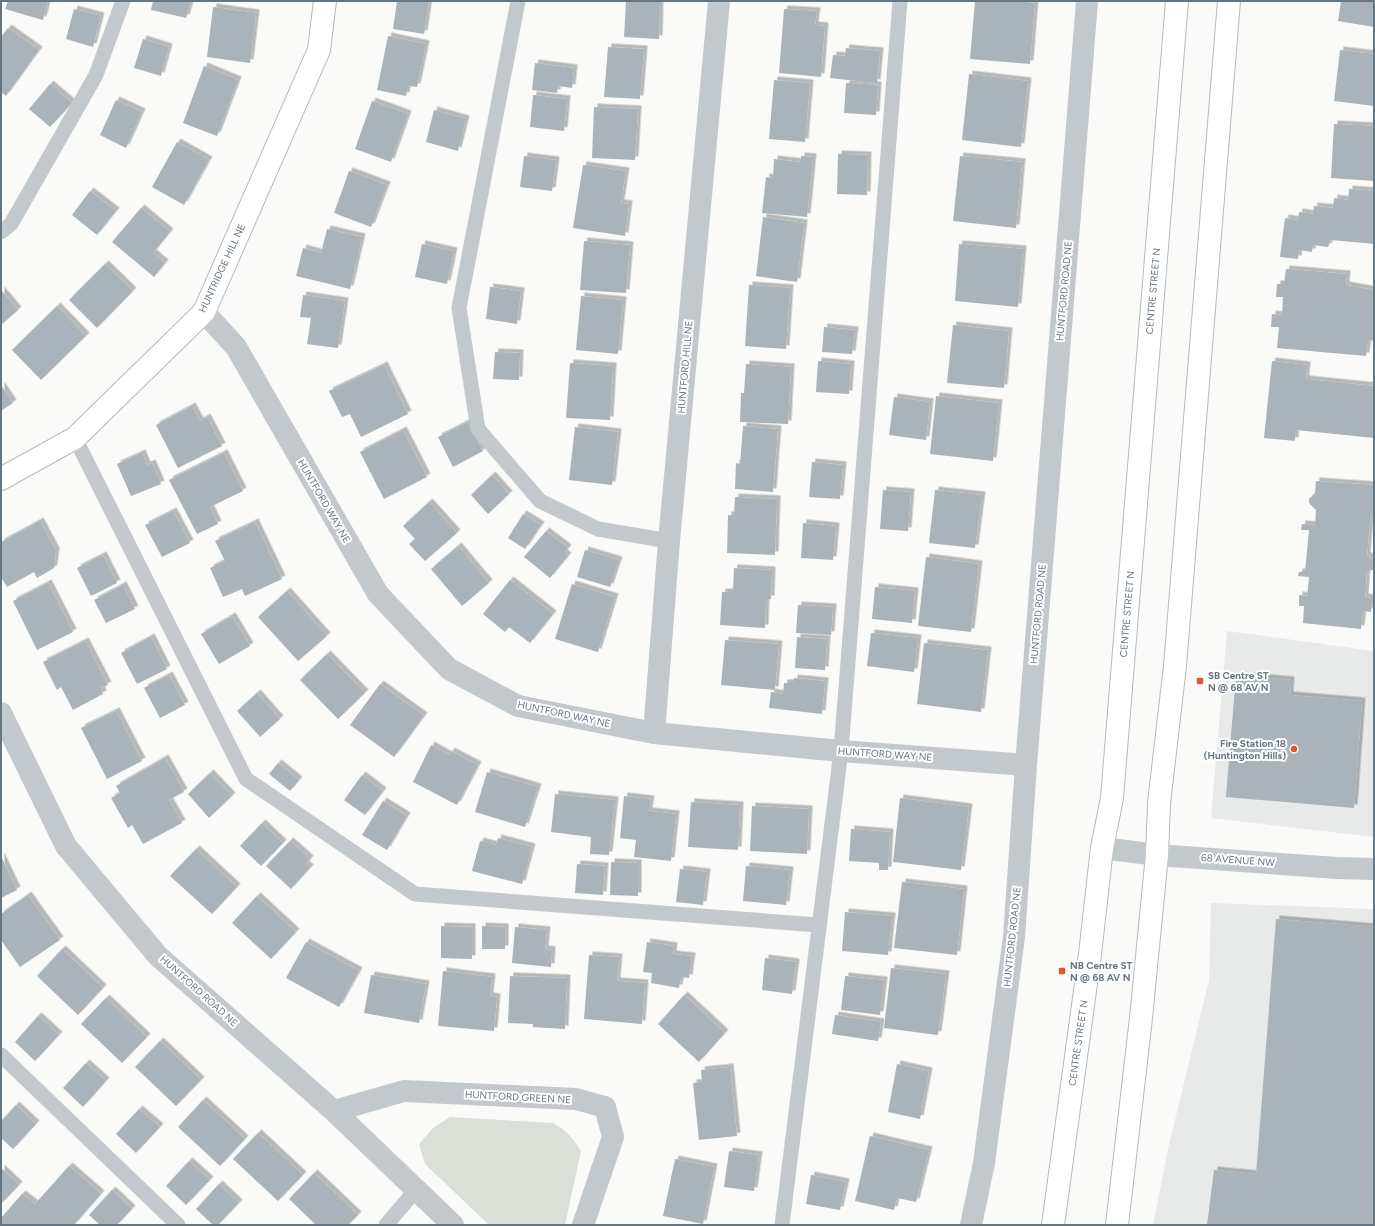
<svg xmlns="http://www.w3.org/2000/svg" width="1375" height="1226" font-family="Figtree,sans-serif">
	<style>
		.built { fill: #e8e9e9 }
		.green { fill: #dadfd7 }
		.building { fill: #aab3b9; filter: url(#shadow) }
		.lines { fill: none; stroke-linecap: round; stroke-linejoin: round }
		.secondary-casing { stroke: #b3babf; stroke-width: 24 }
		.lane { stroke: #c3c8cc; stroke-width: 15 }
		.street { stroke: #c3c8cc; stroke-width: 22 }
		.secondary { stroke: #fff; stroke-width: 22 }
		.poi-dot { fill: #e4572e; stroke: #fff; stroke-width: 1.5 }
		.labels { text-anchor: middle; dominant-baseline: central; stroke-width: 4; stroke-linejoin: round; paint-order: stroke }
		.street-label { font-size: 10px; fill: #657683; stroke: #fff }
		.poi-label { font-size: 10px; font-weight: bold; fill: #657683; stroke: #fff; text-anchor: start }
	</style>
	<defs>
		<filter id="shadow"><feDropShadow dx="3.5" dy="-3.5" stdDeviation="0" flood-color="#0004"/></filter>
	</defs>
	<rect width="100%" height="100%" fill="#fafaf8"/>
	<!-- built -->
	<path class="built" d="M1227,631L1374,651V837L1211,818Z
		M1211,903L1374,909V1225H1153L1168,1149L1209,980Z"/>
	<!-- green -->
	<path class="green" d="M450,1117L553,1123C566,1130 573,1138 581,1151L565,1225H489L425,1164L419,1144L433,1128Z"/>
	<!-- building -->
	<path class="building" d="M8,1H48L43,20L5,9Z
		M153,1H191L186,18L151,10Z
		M397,1H429L424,34L393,29Z
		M626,1H660L659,39L624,37Z
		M975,1H1015L1035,3L1030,64L970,59Z
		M1341,1H1374V27L1338,21Z
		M213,7L256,13L250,63L207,57Z
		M74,9L101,16L93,47L66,39Z
		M784,9L817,11L815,25L825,26L821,77L779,73Z
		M8,28L39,50L6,96L1,92V37Z
		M388,36L426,44L417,87L408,86L406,96L377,90Z
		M143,39L169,47L161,76L134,68Z
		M608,47L644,49L640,99L604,97Z
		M846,48L880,51L877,83L830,78L833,55L845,56Z
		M1340,50L1374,54V106L1334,101Z
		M535,63L574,68L572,88L558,86L557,93L532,90Z
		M204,66L238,80L217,136L183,123Z
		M969,74L1028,81L1021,147L962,140Z
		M774,80L810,83L805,142L769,139Z
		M846,83L878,85L876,115L844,113Z
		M50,84L72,103L50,127L29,109Z
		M533,95L567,99L564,131L530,127Z
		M116,100L142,112L126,148L100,135Z
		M372,101L408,114L391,162L355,149Z
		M594,107L638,109L635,160L592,158Z
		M434,110L466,119L458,151L426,142Z
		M1334,124L1374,126V181L1331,178Z
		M177,142L209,160L184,205L152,187Z
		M838,154L868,155L867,195L837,194Z
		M524,156L556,160L552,191L520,187Z
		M801,156L813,157L807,217L762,213L766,177L773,178L774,159L801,162Z
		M960,156L1022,162L1016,228L953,221Z
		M583,165L626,171L621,203L629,204L625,236L573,228Z
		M349,171L387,185L371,227L334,213Z
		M1349,189L1374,191V244L1331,240L1328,247L1313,245L1312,252L1299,250L1298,259L1280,257L1285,218L1298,220L1299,212L1313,214L1314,206L1333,208L1334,198L1348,200Z
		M90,191L116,211L97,235L72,215Z
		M141,208L170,232L153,253L165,263L154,277L112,242Z
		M763,217L804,223L797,282L756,276Z
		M327,229L362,237L350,289L296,276L303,248L321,253Z
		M584,241L630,245L626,293L580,290Z
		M422,244L454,251L447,284L415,277Z
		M959,244L1023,249L1018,307L955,301Z
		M105,264L133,291L97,328L69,300Z
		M1286,269L1347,274L1346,285L1374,290L1373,317L1374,318V341L1368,340L1366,356L1277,348L1279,327H1271L1272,314L1282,315L1283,297H1276L1277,284H1284Z
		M749,285L790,288L786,349L745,346Z
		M490,287L521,291L517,324L486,319Z
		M1,290L18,310L1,325Z
		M303,295L345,301L338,348L307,344L311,318L300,317Z
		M581,296L623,300L618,354L576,350Z
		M57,306L86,336L41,380L12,350Z
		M953,325L1009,331L1004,388L947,383Z
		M824,327L855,330L852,354L822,352Z
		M495,352L520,353L519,380L493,379Z
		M818,361L851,364L849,394L816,392Z
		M1272,361L1307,365L1306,379L1374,386V438L1296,430L1295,441L1264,438Z
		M570,363L613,366L610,420L566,418Z
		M746,364L791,367L788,424L740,422L741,393H744Z
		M384,365L408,414L361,437L350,414L342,417L329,391Z
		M1,385L13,403L1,411Z
		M936,396L999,403L993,461L930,454Z
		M894,397L930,402L926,440L889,435Z
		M192,406L200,421L207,417L222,446L178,468L156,425Z
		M468,422L483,451L453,467L438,437Z
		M743,426L778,429L773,492L735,489L736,463L740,464Z
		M575,427L618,432L612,485L569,480Z
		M403,430L427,477L384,499L360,452Z
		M142,453L147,465L152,463L161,484L131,496L117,464Z
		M224,453L243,491L210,507L218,524L197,534L169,480Z
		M812,462L843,465L840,499L809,497Z
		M492,475L509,494L488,514L471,495Z
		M1316,481L1374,485V511H1371L1367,555L1374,561V564L1373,570L1367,571L1365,597L1372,598L1371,612L1363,611L1361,629L1303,623L1304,606H1299V595L1307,596L1309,577L1298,576L1299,572H1305L1309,530H1301L1302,524L1315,525L1316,510L1309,503V499L1315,493Z
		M883,490L911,492L908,531L880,529Z
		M935,490L982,495L975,548L929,543Z
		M735,497L777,499L775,555L727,553L728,515H734Z
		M429,502L457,533L425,561L409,544L415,539L403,526Z
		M173,511L190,543L162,557L145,525Z
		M523,514L541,525L525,549L508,538Z
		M40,521L56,551L54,568L37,578L34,572L7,587L1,577V542Z
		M255,522L282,579L245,596L242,589L223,597L210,568L225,561L215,541Z
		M803,523L836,526L833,560L801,558Z
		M546,531L568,548L564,553L568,556L550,578L524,557Z
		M458,546L489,583L462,606L431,569Z
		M585,550L619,560L610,587L577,577Z
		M103,555L117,583L91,596L77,568Z
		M926,557L979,564L971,632L918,626Z
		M734,568L772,570L771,599H766L765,628L720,625L722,592H733Z
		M510,580L553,614L530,643L509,627L505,632L483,614Z
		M48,583L73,632L37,650L13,601Z
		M572,584L615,597L598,652L555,639Z
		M123,585L135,609L106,623L94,600Z
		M875,587L915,591L912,623L872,619Z
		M287,591L327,636L298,661L258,617Z
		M798,605L833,607L831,635L796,633Z
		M232,616L250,646L219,664L201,634Z
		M871,633L918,638L914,672L867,666Z
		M151,637L167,669L137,684L121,653Z
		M797,637L827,639L825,670L795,668Z
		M725,640L779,644L775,690L721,685Z
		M85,641L108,685L101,688L103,694L73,710L61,687L57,690L43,662Z
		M924,643L988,650L981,712L917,704Z
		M327,654L365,693L338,719L300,680Z
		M169,675L185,705L160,718L144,688Z
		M1236,675L1291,680L1290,695L1362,701L1354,808L1226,797Z
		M794,678L825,681L822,714L769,708L771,692L783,694L784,683H794Z
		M380,684L424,716L394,757L350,725Z
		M257,693L280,719L260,737L237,711Z
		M116,711L142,761L107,779L81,728Z
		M431,745L449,755L451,751L478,765L457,805L413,782Z
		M165,758L184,792L169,800L182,823L143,844L132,825L128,828L111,798L120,793L116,786Z
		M278,763L299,780L290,791L269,774Z
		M487,772L538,787L525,827L475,812Z
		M210,773L232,796L209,818L188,794Z
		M362,775L383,791L365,815L344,800Z
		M555,794L615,800L609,855L590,854L591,837L551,832Z
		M624,796L651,799L649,811L676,814L671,861L634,857L636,840L620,838Z
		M900,798L969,807L961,870L893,862Z
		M383,801L407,816L387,850L362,835Z
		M691,802L740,805L738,850L688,847Z
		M752,806L809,809L807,854L750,851Z
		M262,823L283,843L261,866L240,846Z
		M851,829L890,832L888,870H879V863L849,861Z
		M498,838L532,847L522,884L472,871L480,841L496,845Z
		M290,841L310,859L306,864L310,868L291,889L266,866Z
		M196,849L237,887L212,914L170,876Z
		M1,856L17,890L1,898Z
		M611,862L638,863V896L610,895Z
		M577,864L605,866L603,895L575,893Z
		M746,866L790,870L786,905L743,901Z
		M680,869L707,872L703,905L676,902Z
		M902,882L964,889L957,955L894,948Z
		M28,895L60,940L20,967L1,940V914Z
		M257,896L296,932L271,959L232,923Z
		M845,912L892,916L888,955L842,951Z
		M1276,919L1374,927V1225H1207L1214,1170L1256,1174Z
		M441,926L472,927V959L441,958Z
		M482,926L505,927V949H482Z
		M515,927L547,930L545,949L552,950L551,967L512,963Z
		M306,942L359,971L339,1007L286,978Z
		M647,942L674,946L673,954L692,956L689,978L681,977L679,988L651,983L652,973L643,972Z
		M62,949L103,988L78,1015L37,976Z
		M589,955L619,957L617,981L645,983L642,1024L584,1019Z
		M765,958L796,962L792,994L762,990Z
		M891,968L946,974L938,1035L884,1028Z
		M443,971L492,977L490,996L497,997L494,1031L438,1026Z
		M371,975L426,984L419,1023L364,1013Z
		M510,976L567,978L565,1029L533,1027V1024L508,1023Z
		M845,976L884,980L880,1015L841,1010Z
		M684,995L725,1033L699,1062L658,1024Z
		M106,998L147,1037L122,1063L81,1024Z
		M835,1015L881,1022L878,1041L832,1034Z
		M38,1016L59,1035L35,1061L15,1042Z
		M160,1041L201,1080L176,1106L135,1067Z
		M86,1063L106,1081L83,1107L63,1088Z
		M897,1064L929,1071L920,1119L888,1112Z
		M730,1067L737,1136L699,1140L693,1083L702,1082L701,1070Z
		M203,1100L245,1139L220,1166L178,1127Z
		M16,1105L36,1124L13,1149L1,1138V1121Z
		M139,1109L160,1127L136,1153L116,1134Z
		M258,1133L303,1175L278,1201L233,1159Z
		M870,1136L929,1150L916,1202L897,1198L894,1210L855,1201Z
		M729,1151L759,1155L754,1191L724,1187Z
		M675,1159L714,1167L703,1224L663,1216Z
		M189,1161L210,1180L186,1205L166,1186Z
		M69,1166L101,1194L74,1225H1V1218L22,1194L35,1204Z
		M1,1168L19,1185L1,1204Z
		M314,1173L358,1215L348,1225H316L289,1199Z
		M811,1175L846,1182L840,1210L806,1204Z
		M219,1184L239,1203L218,1225H213L196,1209Z
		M112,1190L132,1209L117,1225H100L89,1215Z"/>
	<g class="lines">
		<!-- secondary casing -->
		<g class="secondary-casing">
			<path id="secondary" d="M1,479L75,438L204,312L319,50L325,1
				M1053,1225L1090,954L1102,848L1112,798L1177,1
				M1117,1225L1141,1018L1157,855L1159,803L1175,666L1229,1"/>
		</g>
		<!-- lane -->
		<path class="lane" d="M518,1L459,308L478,429L540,501L598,529L669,541
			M1,232L11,224L96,75L123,1
			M75,438L246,779L415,894L818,925
			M1,1055L178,1225
			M386,1225L416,1190
			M782,1225L841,751L900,1"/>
		<!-- street -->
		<path class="street" d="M204,312L236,347L378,594L449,669L518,706L654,733L841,751L1026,765
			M1,713L66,846L158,956L334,1111L453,1225
			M654,733L669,541L719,1
			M1102,848L1157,855L1337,868L1374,869
			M334,1111L404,1091L576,1099L605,1107L613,1137L583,1225
			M971,1225L984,1163L1014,937L1026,765L1087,1"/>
		<!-- secondary -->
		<use href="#secondary" class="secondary"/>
	</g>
	<!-- markers -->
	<g class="poi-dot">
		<rect x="1196" y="677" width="8" height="8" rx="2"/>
		<circle cx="1294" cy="749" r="4"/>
		<rect x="1058" y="967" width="8" height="8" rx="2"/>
	</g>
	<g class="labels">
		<!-- street labels -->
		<g class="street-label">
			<text transform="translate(222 268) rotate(-65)">HUNTRIDGE HILL NE</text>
			<text transform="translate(1064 291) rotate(-85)">HUNTFORD ROAD NE</text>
			<text transform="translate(1153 291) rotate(-85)">CENTRE STREET N</text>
			<text transform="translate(685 367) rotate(-85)">HUNTFORD HILL NE</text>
			<text transform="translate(324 501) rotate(60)">HUNTFORD WAY NE</text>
			<text transform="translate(1038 614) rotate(-85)">HUNTFORD ROAD NE</text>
			<text transform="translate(1127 614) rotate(-85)">CENTRE STREET N</text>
			<text transform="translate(564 714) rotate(12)">HUNTFORD WAY NE</text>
			<text transform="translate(885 754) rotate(4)">HUNTFORD WAY NE</text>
			<text transform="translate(1238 860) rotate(4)">68 AVENUE NW</text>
			<text transform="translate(1012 937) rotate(-84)">HUNTFORD ROAD NE</text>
			<text transform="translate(199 991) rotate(42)">HUNTFORD ROAD NE</text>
			<text transform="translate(1078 1043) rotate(-82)">CENTRE STREET N</text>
			<text transform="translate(518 1097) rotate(3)">HUNTFORD GREEN NE</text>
		</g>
		<!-- poi labels -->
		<g class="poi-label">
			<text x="1208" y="675">SB Centre ST<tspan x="1208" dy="12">N @ 68 AV N</tspan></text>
			<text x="1286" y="743" text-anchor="end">Fire Station 18<tspan x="1286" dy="12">(Huntington Hills)</tspan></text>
			<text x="1070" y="965">NB Centre ST<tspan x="1070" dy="12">N @ 68 AV N</tspan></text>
		</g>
	</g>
	<!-- border -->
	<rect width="1375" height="1226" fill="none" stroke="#657683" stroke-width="4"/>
</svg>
